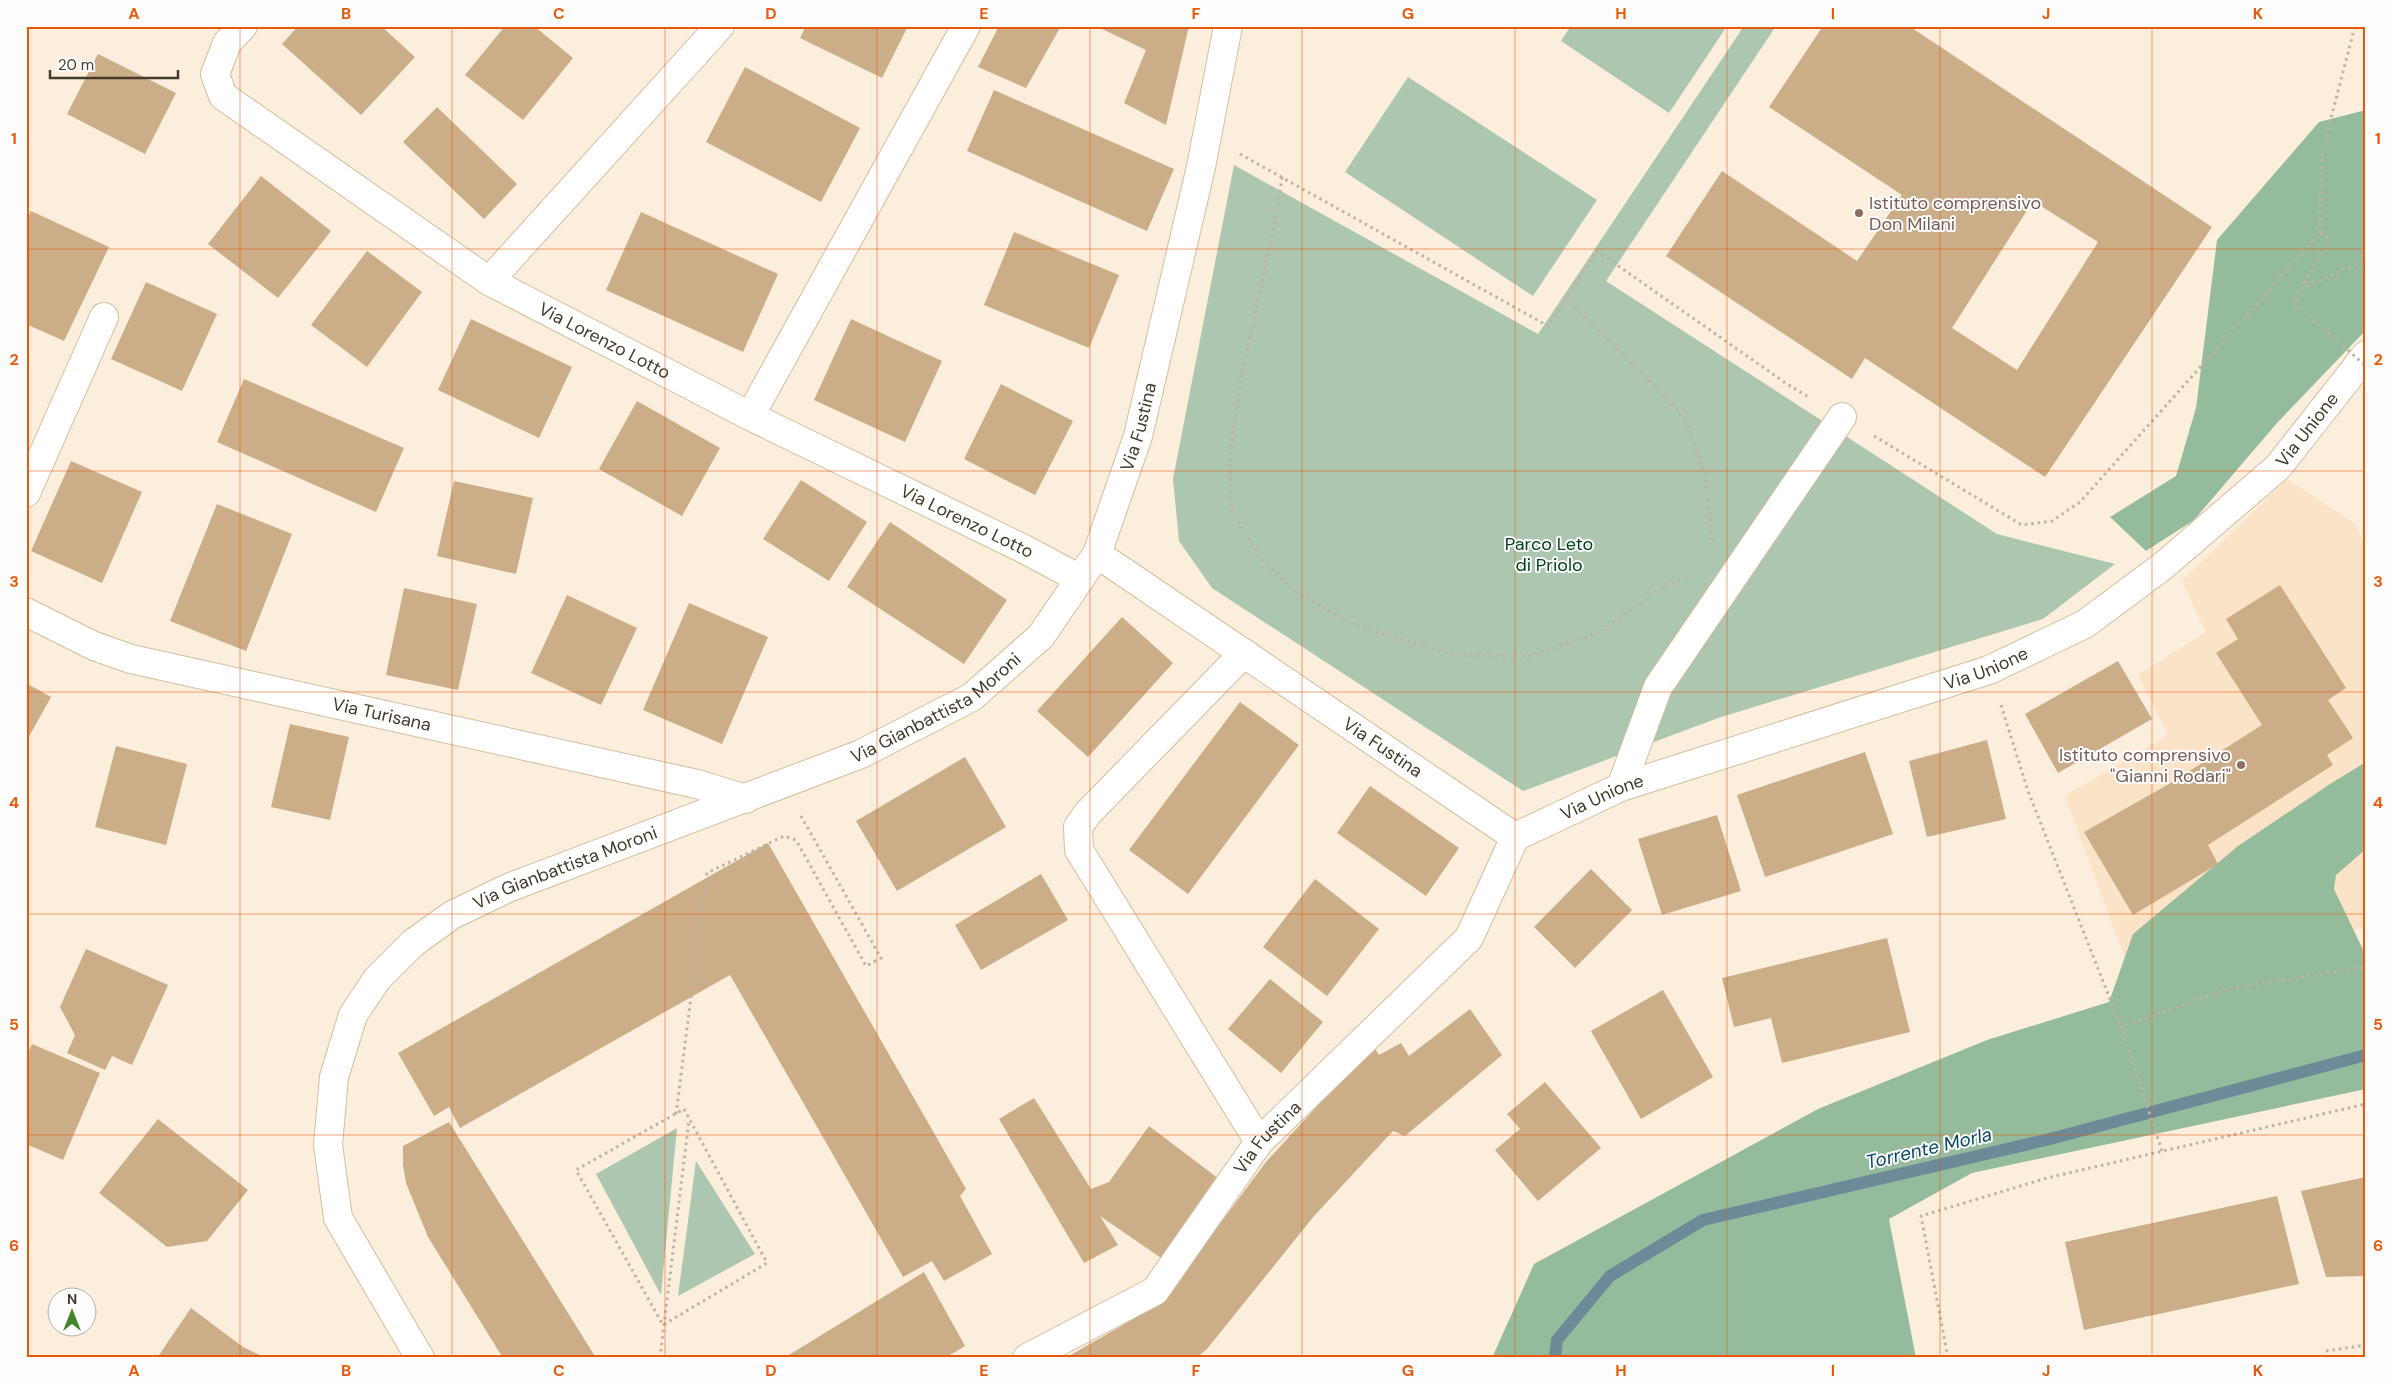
<svg xmlns="http://www.w3.org/2000/svg" width="2392" height="1384" font-family="'DM Sans',sans-serif">
	<style>
		.built { fill: #fbe3c7 }
		.green { fill: #acc6b0 }
		.forest { fill: #94bc9c }
		.lines { fill: none; stroke-linecap: round; stroke-linejoin: round }
		.stream { stroke: #6c8a98; stroke-width: 12 }
		.building { fill: #cbad87; fill-rule: evenodd }
		.minor-casing { stroke: #d4bda0; stroke-width: 30 }
		.path { stroke: #beb2a2; stroke-width: 3; stroke-dasharray: 2.5 4; stroke-linecap: butt }
		.minor { stroke: #fff; stroke-width: 28 }
		.path-bridge { stroke: #beb2a2; stroke-width: 3; stroke-dasharray: 2.5 4; stroke-linecap: butt }
		.grid { fill: none; stroke: #e8590c; stroke-width: 1; stroke-opacity: 0.55 }
		.education-dot { fill: #8d6e63; stroke: #fdfdfd; stroke-width: 2 }
		.labels { text-anchor: middle; dominant-baseline: central; stroke-width: 4; stroke-linejoin: round; paint-order: stroke }
		.education-label { font-size: 18px; fill: #785e54; stroke: #fdfdfd; text-anchor: start }
		.street-label { font-size: 18px; fill: #443b2f; stroke: #fdfdfd }
		.park-label { font-size: 18px; fill: #00431b; stroke: #fdfdfd }
		.water-label { font-size: 19px; font-style: italic; fill: #094863; stroke: #fdfdfd }
		.neatline { fill: none; stroke: #e8590c; stroke-width: 2 }
		.grid-label { font-size: 16px; text-anchor: middle; font-weight: bold; fill: #e8590c }
	</style>
	<rect width="100%" height="100%" fill="#fceedc"/>
	<!-- built -->
	<path class="built" d="M2287,479L2355,524L2366,547V926L2144,1010L2065,796L2168,735L2138,675L2206,632L2182,581Z"/>
	<!-- green -->
	<path class="green" d="M1571,26H1727L1669,113L1561,41Z
		M1744,26H1776L1606,281L1997,534L2115,564L2043,619L1718,718L1523,791L1212,588L1179,541L1173,479L1234,165L1538,334Z
		M1408,77L1597,200L1533,296L1345,172Z
		M677,1128L661,1295L596,1174Z
		M696,1161L755,1254L678,1296Z"/>
	<!-- forest -->
	<path class="forest" d="M2366,110V330L2277,423L2194,520L2146,551L2110,517L2176,476L2196,408L2217,240L2319,122Z
		M2366,762V849L2336,875L2334,889L2366,956V1089L1972,1173L1889,1219L1916,1358H1492L1534,1264L1818,1109L1987,1040L2109,1002L2133,934L2238,846L2330,784Z"/>
	<g class="lines">
		<!-- stream -->
		<path class="stream" d="M1555,1358L1557,1340L1610,1276L1703,1220L2050,1139L2366,1055"/>
	</g>
	<!-- building -->
	<path class="building" d="M298,26H381L415,57L361,115L282,44Z
		M505,26H534L573,58L523,120L465,75Z
		M806,26H908L882,78L800,38Z
		M999,26H1061L1026,88L978,67Z
		M1096,26H1189L1166,125L1124,103L1146,50Z
		M1823,26H1909L2212,227L2045,477L1865,358L1852,379L1666,256L1722,171L1857,261L1902,195L1769,107ZM2033,201L2098,242L2017,370L1952,328Z
		M98,54L176,93L145,154L67,114Z
		M745,67L860,128L821,202L706,142Z
		M994,90L1174,169L1147,231L967,151Z
		M437,107L517,184L484,219L403,142Z
		M261,176L331,231L278,298L208,244Z
		M31,211L109,247L64,341L26,324V220Z
		M641,212L778,274L743,352L606,290Z
		M1014,232L1119,275L1089,348L984,305Z
		M367,251L422,292L367,367L311,325Z
		M146,282L217,314L182,391L111,359Z
		M471,319L572,367L539,438L438,390Z
		M851,319L942,361L905,442L814,400Z
		M244,379L404,448L376,512L217,442Z
		M1001,384L1073,421L1035,495L964,459Z
		M637,401L720,448L682,516L599,469Z
		M71,461L142,492L102,583L31,551Z
		M801,480L867,522L829,581L763,539Z
		M454,481L533,498L516,574L437,556Z
		M217,504L292,534L246,651L170,621Z
		M890,522L1007,600L964,664L847,587Z
		M2280,585L2346,688L2328,700L2353,738L2327,755L2333,765L2208,845L2218,864L2133,915L2084,832L2169,784L2262,725L2216,653L2238,639L2226,619Z
		M404,588L477,604L458,690L386,675Z
		M567,595L637,628L601,705L531,673Z
		M689,603L768,637L722,744L643,710Z
		M1122,617L1173,663L1088,757L1037,711Z
		M2118,661L2152,719L2058,773L2025,714Z
		M26,683L51,697L26,742Z
		M1240,702L1299,745L1188,894L1129,850Z
		M290,724L349,737L330,820L271,807Z
		M1987,740L2006,819L1927,837L1909,761Z
		M116,746L187,764L166,845L95,827Z
		M1865,752L1893,834L1765,877L1737,795Z
		M965,757L1006,827L897,891L856,821Z
		M1370,786L1459,848L1426,896L1337,833Z
		M1717,815L1741,891L1662,915L1638,839Z
		M768,843L966,1189L960,1196L992,1254L944,1281L932,1261L903,1277L730,975L460,1128L449,1107L434,1116L398,1053Z
		M1591,869L1632,910L1575,968L1534,927Z
		M1041,874L1068,920L981,970L955,925Z
		M1315,879L1379,929L1327,996L1263,947Z
		M1887,938L1910,1032L1782,1063L1771,1018L1734,1027L1722,978Z
		M86,949L168,985L132,1065L112,1056L105,1070L67,1053L75,1035L60,1007Z
		M1270,979L1323,1022L1281,1073L1228,1029Z
		M1663,990L1713,1077L1641,1119L1591,1031Z
		M1470,1009L1502,1055L1405,1136L1393,1131L1314,1216L1207,1349L1196,1358H1070L1069,1356L1161,1303L1266,1162L1373,1045L1379,1055L1401,1043L1409,1056Z
		M32,1044L100,1073L63,1160L26,1144V1057Z
		M1545,1082L1601,1148L1538,1201L1495,1150L1520,1129L1507,1114Z
		M1034,1098L1091,1189L1109,1182L1149,1126L1223,1182L1167,1262L1100,1216L1118,1245L1084,1263L999,1119Z
		M158,1119L248,1190L207,1241L167,1247L99,1193Z
		M449,1122L596,1358H503L428,1237L406,1183L403,1165V1146Z
		M2366,1177V1276L2326,1277L2301,1191Z
		M2277,1196L2299,1284L2084,1330L2065,1242Z
		M924,1272L965,1346L945,1358H784Z
		M191,1308L243,1347L266,1358H157Z"/>
	<g class="lines">
		<!-- minor casing -->
		<g class="minor-casing">
			<g id="minor">
				<path id="s1" d="M243,26L227,43L215,74L223,96L489,281L750,416L1024,549L1080,579"/>
				<path d="M489,281L720,26"/>
				<path d="M750,416L966,26"/>
				<path d="M26,493L104,317"/>
				<path id="s2" d="M1097,554L1515,837"/>
				<path id="s3" d="M26,612L94,646L131,659L697,784L746,799"/>
				<path d="M1244,653L1088,813L1078,827L1079,850L1259,1142"/>
				<path d="M1621,787L1658,687L1842,417"/>
				<path id="s4" d="M1515,837L1621,787L1989,670L2085,624L2163,566L2278,467L2366,355"/>
				<path id="s5" d="M420,1358L338,1218L328,1145L334,1077L353,1015L377,979L413,943L452,915L508,888L861,754L972,697L1041,636L1097,554L1138,436L1201,167L1228,26"/>
				<path id="s6" d="M1027,1358L1155,1291L1259,1142L1469,938L1515,837"/>
			</g>
		</g>
		<!-- path -->
		<path class="path" d="M1240,154L1548,326L1597,251L1787,384L1810,398
			M1282,177L1277,213L1241,379L1230,455L1231,509L1261,559L1296,591L1344,620L1386,635L1455,655L1529,656L1600,632L1667,584L1688,578
			M2320,233L2322,153L2355,26
			M2301,289L2366,260
			M1566,298L1656,387L1686,421L1705,474L1712,542
			M1874,436L2022,525L2052,521L2080,502L2320,233L2329,238L2294,303
			M2001,705L2028,791L2121,1027
			M684,1109L767,1263L663,1325L576,1170Z
			M676,1114L707,873L784,836L796,840L866,966L881,958L801,816
			M2162,1151L2121,1027L2227,989L2366,967
			M2326,1351L2366,1345
			M660,1358L689,1120
			M1948,1358L1921,1216L2047,1178L2366,1104"/>
		<!-- minor -->
		<use href="#minor" class="minor"/>
		<!-- path-bridge -->
		<path class="path-bridge" d="M2294,303L2366,366"/>
	</g>
	<!-- grid -->
	<path class="grid" d="M240,26V1358M452,26V1358M665,26V1358M877,26V1358M1090,26V1358M1302,26V1358M1515,26V1358M1727,26V1358M1940,26V1358M2152,26V1358M26,249H2366M26,471H2366M26,692H2366M26,914H2366M26,1135H2366"/>
	<!-- markers -->
	<g class="education-dot">
		<circle cx="1859" cy="213" r="5"/>
		<circle cx="2241" cy="765" r="5"/>
	</g>
	<g class="labels">
		<!-- education labels -->
		<g class="education-label">
			<text x="1869" y="203">Istituto comprensivo<tspan x="1869" dy="21">Don Milani</tspan></text>
			<text x="2231" y="755" text-anchor="end">Istituto comprensivo<tspan x="2231" dy="21">"Gianni Rodari"</tspan></text>
		</g>
		<!-- street labels -->
		<g class="street-label">
			<text stroke="none"><textPath href="#s1" startOffset="534">Via Lorenzo Lotto</textPath></text>
			<text stroke="none"><textPath href="#s5" startOffset="1401">Via Fustina</textPath></text>
			<text stroke="none"><textPath href="#s4" startOffset="906">Via Unione</textPath></text>
			<text stroke="none"><textPath href="#s1" startOffset="939">Via Lorenzo Lotto</textPath></text>
			<text stroke="none"><textPath href="#s4" startOffset="501">Via Unione</textPath></text>
			<text stroke="none"><textPath href="#s5" startOffset="1039">Via Gianbattista Moroni</textPath></text>
			<text stroke="none"><textPath href="#s3" startOffset="372">Via Turisana</textPath></text>
			<text stroke="none"><textPath href="#s2" startOffset="345">Via Fustina</textPath></text>
			<text stroke="none"><textPath href="#s4" startOffset="96">Via Unione</textPath></text>
			<text stroke="none"><textPath href="#s5" startOffset="634">Via Gianbattista Moroni</textPath></text>
			<text stroke="none"><textPath href="#s6" startOffset="335">Via Fustina</textPath></text>
		</g>
		<!-- park labels -->
		<g class="park-label">
			<text x="1549" y="544">Parco Leto<tspan x="1549" dy="21">di Priolo</tspan></text>
		</g>
		<!-- water labels -->
		<g class="water-label">
			<text transform="translate(1929 1148) rotate(-13)">Torrente Morla</text>
		</g>
	</g>
	<!-- border -->
	<rect width="2392" height="1384" fill="none" stroke="#fdfdfd" stroke-width="55"/>
	<!-- north arrow -->
	<g transform="translate(72 1312)"><circle r="24" fill="#fdfdfd" stroke="#b3afab"/>
	<path d="M0-4L9 19L0 12L-9 19Z" fill="#438528"/>
	<text y="-8" font-size="14" font-weight="bold" text-anchor="middle" fill="#443b2f">N</text>
	</g>
	<!-- scale -->
	<path d="M50 70v8h128v-8" fill="none" stroke="#443b2f" stroke-width="2.5"/>
	<text x="58" y="70" font-size="15" fill="#443b2f" stroke="#fdfdfd" stroke-width="4" paint-order="stroke">20 m</text>
	<rect x="28" y="28" width="2336" height="1328" class="neatline"/>
	<g class="grid-label">
		<text x="134" y="19">A</text>
		<text x="346" y="19">B</text>
		<text x="559" y="19">C</text>
		<text x="771" y="19">D</text>
		<text x="984" y="19">E</text>
		<text x="1196" y="19">F</text>
		<text x="1408" y="19">G</text>
		<text x="1621" y="19">H</text>
		<text x="1833" y="19">I</text>
		<text x="2046" y="19">J</text>
		<text x="2258" y="19">K</text>
		<text x="14" y="144">1</text>
		<text x="2378" y="144">1</text>
		<text x="14" y="365">2</text>
		<text x="2378" y="365">2</text>
		<text x="14" y="587">3</text>
		<text x="2378" y="587">3</text>
		<text x="14" y="808">4</text>
		<text x="2378" y="808">4</text>
		<text x="14" y="1030">5</text>
		<text x="2378" y="1030">5</text>
		<text x="14" y="1251">6</text>
		<text x="2378" y="1251">6</text>
		<text x="134" y="1376">A</text>
		<text x="346" y="1376">B</text>
		<text x="559" y="1376">C</text>
		<text x="771" y="1376">D</text>
		<text x="984" y="1376">E</text>
		<text x="1196" y="1376">F</text>
		<text x="1408" y="1376">G</text>
		<text x="1621" y="1376">H</text>
		<text x="1833" y="1376">I</text>
		<text x="2046" y="1376">J</text>
		<text x="2258" y="1376">K</text>
	</g>
</svg>
